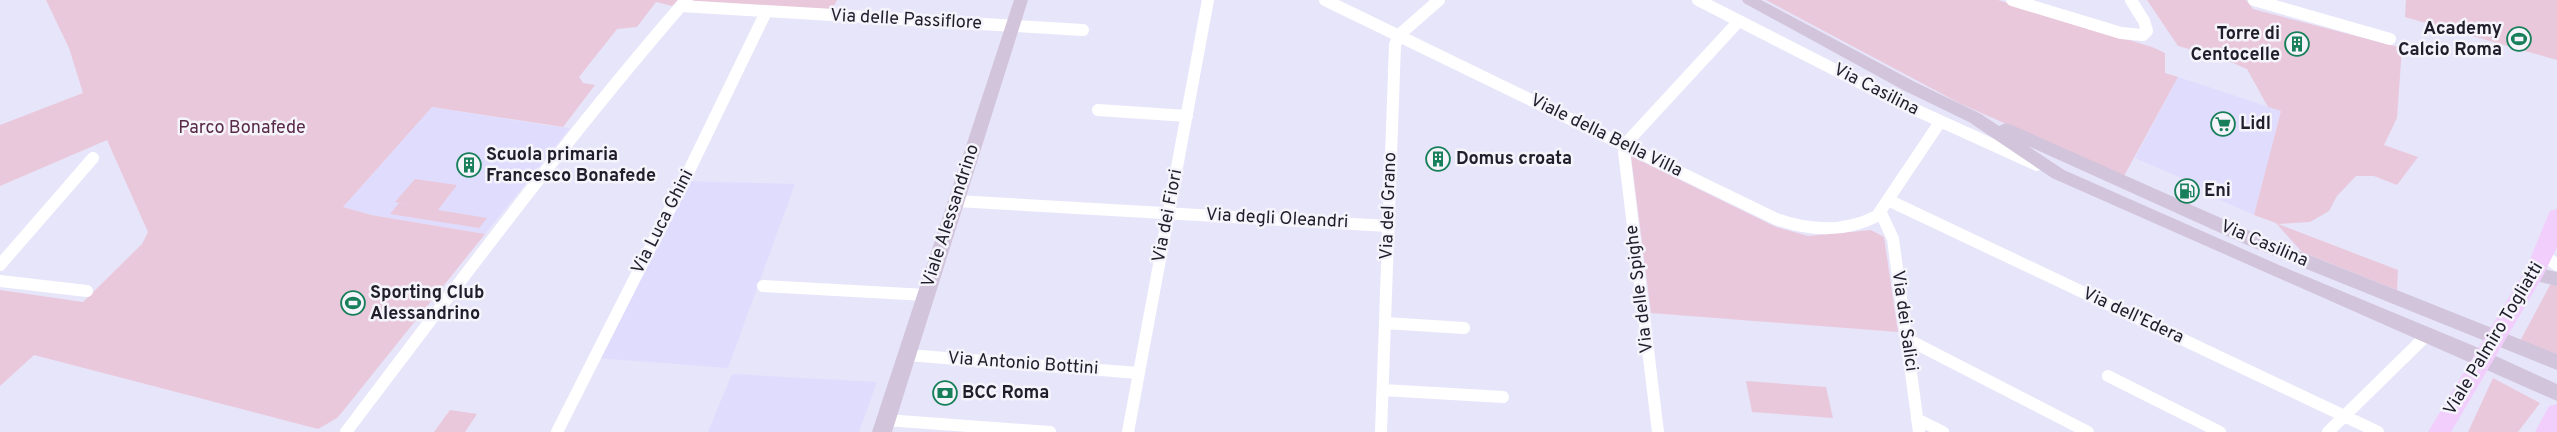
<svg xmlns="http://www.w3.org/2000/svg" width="2557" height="432" font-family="Overpass,sans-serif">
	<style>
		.built { fill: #e0dcfd }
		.green { fill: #eac8db }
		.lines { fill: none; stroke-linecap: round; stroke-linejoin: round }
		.street { stroke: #fff; stroke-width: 12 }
		.secondary { fill: #d2c4da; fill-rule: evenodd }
		.primary { fill: #f1cefc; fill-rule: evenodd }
		.labels { text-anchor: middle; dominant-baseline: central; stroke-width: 5; stroke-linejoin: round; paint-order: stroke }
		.street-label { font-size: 18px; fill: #201e2b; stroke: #f5f4fb }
		.poi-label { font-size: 18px; font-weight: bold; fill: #201e2b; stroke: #f5f4fb; text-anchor: start }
		.park-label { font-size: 18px; fill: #592a48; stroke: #f5f4fb }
	</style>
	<rect width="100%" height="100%" fill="#e7e5fa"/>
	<!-- built -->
	<path class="built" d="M2178,77L2281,111L2254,215L2218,199L2220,195L2135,158Z
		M432,107L545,125L570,128L485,234L371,215L343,207Z
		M684,181L795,184L728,368L596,358Z
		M732,374L877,382L859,432H708Z"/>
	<!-- green -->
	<path class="green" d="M46,0H678L672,6L656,2L637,27L617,29L579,77L583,83L595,85L563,127L432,107L343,207L371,215L485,234L343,411L337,418L318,429L34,355L0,386V290L83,302L142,244L148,232L107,140L0,186V125L83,93L69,48Z
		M694,0H837L832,10L691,3Z
		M1766,0H1998L2152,47L2165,53V73L2178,77L2124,176L1961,104Z
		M2147,0H2246L2253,9L2402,48L2397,118L2384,145L2418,157L2397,185L2374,176H2356L2337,196L2329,211L2310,222L2278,224L2398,270L2397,290L2302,252L2276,223L2254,215L2281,111L2268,107L2247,69L2219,57L2178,46Z
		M2406,0H2557V60L2405,17Z
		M1631,156L1776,227L1808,236L1871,230L1884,237L1898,332L1651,313Z
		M415,179L457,185L438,210L487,218L479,228L390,214L399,203L415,206L395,202Z
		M2557,284V354L2520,341L2550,285Z
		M2493,378L2540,403L2518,432H2468Z
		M1746,381L1826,387L1833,418L1752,412Z
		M450,410L477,414L465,432H434Z"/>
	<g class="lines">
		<!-- street -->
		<path class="street" d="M1325,0L1776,219C1810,231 1844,233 1877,216L1940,122
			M1698,0L1896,101L2037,165
			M2012,0L2121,33L2143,35L2147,31L2144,21L2131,0
			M2254,0L2390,39
			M681,6L1083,30
			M1098,110L1187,116
			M1888,200L2378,432
			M956,201L1388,226
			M1881,213L1893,239L1919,432
			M2544,255L2557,265
			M0,265L93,158
			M0,281L87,291
			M763,286L926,295
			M1385,323L1464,328
			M1907,339L2088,432
			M907,355L1139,373
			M2108,376L2220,432
			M1383,390L1503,397
			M1917,419L1943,432
			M886,420L1050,432
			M346,432C457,286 566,138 686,0
			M557,432L684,181L766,12
			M1128,432L1208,0
			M1381,432L1395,45L1399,35L1439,0
			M1658,432L1624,152L1629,140L1738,22
			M2328,432L2428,334"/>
		<!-- secondary -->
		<path class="secondary" d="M1014,0H1028L892,432H872Z
			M1742,0H1761L1915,82L1981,114L1999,126L2006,123L2012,125L2259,235L2557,354V370L2247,245L2028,146L2064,170L2279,265L2474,346L2557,384V401L2052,178L1969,122L1903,90L1744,3Z
			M2534,267L2557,272V286L2528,279L2525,274L2528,269Z"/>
		<!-- primary -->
		<path class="primary" d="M2557,209V247L2544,274L2451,432H2428L2525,271L2550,211Z
			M2557,404V432H2535L2549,406Z"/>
	</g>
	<!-- icons -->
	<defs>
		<g id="stadium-ring" transform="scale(1.25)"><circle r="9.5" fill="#f5f4fb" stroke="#177f59" stroke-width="1.5"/><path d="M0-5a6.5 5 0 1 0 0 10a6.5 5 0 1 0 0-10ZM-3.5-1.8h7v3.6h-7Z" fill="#177f59"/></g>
		<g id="building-ring" transform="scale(1.25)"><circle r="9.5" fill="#f5f4fb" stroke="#177f59" stroke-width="1.5"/><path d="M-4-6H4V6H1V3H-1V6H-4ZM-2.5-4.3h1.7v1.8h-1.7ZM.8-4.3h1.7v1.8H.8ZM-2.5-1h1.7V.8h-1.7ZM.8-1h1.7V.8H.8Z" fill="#177f59"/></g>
		<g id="supermarket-ring" transform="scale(1.25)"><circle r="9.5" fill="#f5f4fb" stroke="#177f59" stroke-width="1.5"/><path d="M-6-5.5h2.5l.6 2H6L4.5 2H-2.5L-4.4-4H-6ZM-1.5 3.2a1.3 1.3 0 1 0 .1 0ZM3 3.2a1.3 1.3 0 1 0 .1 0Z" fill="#177f59"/></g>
		<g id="fuel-ring" transform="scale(1.25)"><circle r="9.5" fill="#f5f4fb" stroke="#177f59" stroke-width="1.5"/><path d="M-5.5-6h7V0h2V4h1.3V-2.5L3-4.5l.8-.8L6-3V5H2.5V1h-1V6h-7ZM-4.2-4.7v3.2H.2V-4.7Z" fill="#177f59"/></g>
		<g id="bank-ring" transform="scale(1.25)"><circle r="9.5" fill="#f5f4fb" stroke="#177f59" stroke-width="1.5"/><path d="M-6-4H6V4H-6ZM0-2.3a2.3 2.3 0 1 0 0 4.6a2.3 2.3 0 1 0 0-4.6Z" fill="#177f59"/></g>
	</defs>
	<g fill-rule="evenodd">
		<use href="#stadium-ring" x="2519" y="39"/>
		<use href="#building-ring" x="2297" y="44"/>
		<use href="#supermarket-ring" x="2223" y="124"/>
		<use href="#building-ring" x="1438" y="159"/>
		<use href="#building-ring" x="469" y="165"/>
		<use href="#fuel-ring" x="2187" y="191"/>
		<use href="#stadium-ring" x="353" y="303"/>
		<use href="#bank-ring" x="945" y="393"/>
	</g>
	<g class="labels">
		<!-- street labels -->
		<g class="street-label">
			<text transform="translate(906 20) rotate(3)">Via delle Passiflore</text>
			<text transform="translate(1876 90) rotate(27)">Via Casilina</text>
			<text transform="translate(1606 136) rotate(26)">Viale della Bella Villa</text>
			<text transform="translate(1389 206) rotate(-88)">Via del Grano</text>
			<text transform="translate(951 216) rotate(-72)">Viale Alessandrino</text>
			<text transform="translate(1168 216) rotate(-79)">Via dei Fiori</text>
			<text transform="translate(1277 219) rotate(3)">Via degli Oleandri</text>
			<text transform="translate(663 222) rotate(-63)">Via Luca Ghini</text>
			<text transform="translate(2264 244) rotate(23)">Via Casilina</text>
			<text transform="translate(1640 289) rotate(-97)">Via delle Spighe</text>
			<text transform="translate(2133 316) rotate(25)">Via dell'Edera</text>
			<text transform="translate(1904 321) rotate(82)">Via dei Salici</text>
			<text transform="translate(2494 339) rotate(-59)">Viale Palmiro Togliatti</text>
			<text transform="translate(1023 364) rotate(4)">Via Antonio Bottini</text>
		</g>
		<!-- poi labels -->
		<g class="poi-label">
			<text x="2502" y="29" text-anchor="end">Academy<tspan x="2502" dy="21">Calcio Roma</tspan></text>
			<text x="2280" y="34" text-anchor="end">Torre di<tspan x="2280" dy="21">Centocelle</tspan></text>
			<text x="2240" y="124">Lidl</text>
			<text x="486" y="155">Scuola primaria<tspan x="486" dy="21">Francesco Bonafede</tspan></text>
			<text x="1456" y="159">Domus croata</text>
			<text x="2204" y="191">Eni</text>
			<text x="370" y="293">Sporting Club<tspan x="370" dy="21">Alessandrino</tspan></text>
			<text x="962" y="393">BCC Roma</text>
		</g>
		<!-- park labels -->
		<g class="park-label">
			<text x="242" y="128">Parco Bonafede</text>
		</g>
	</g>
</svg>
